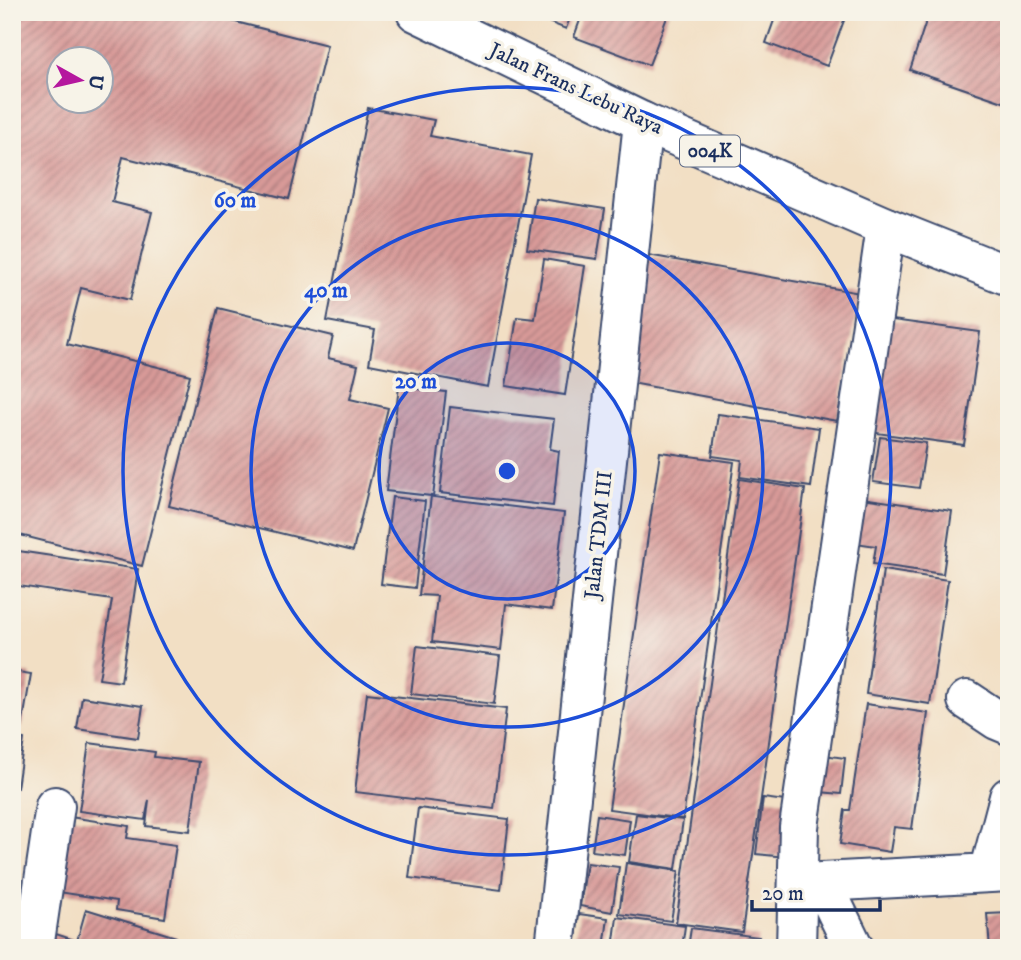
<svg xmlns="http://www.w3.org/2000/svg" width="1021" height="960" font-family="'IM FELL DW Pica',serif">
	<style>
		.building { fill: url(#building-hatch); fill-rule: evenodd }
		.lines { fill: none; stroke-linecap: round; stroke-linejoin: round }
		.street-casing { stroke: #3b496d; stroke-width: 42 }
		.primary-casing { stroke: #3b496d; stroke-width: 42 }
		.street { stroke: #fff; stroke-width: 38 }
		.primary { stroke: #fff; stroke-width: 38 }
		.ring { fill: none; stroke: #1d4ed8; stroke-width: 3.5 }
		.labels { text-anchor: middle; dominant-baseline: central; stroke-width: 7; stroke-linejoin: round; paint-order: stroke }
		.shield { fill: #f7f3e8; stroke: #5d6a87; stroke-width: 2 }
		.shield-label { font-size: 19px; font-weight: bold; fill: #1b2f5e }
		.street-label { font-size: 21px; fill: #1b2f5e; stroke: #f7f3e8 }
		.centre { fill: #1d4ed8; stroke: #f7f3e8; stroke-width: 3.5 }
		.ring-label { font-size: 21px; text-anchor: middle; font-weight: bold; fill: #1d4ed8; stroke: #f7f3e8; stroke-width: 7; stroke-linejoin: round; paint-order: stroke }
	</style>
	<defs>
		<pattern id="building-hatch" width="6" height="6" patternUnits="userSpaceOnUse" patternTransform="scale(1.75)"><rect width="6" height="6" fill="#d89a98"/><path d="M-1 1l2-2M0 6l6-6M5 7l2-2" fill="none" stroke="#ae7e7f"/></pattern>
	</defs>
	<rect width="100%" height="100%" fill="#f7f3e8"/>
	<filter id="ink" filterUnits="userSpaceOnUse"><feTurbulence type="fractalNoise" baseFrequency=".0143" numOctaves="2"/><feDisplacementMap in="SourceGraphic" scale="14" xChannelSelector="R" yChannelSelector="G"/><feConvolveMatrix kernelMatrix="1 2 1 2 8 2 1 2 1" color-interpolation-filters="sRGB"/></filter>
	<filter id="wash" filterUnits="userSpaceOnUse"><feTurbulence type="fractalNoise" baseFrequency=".00686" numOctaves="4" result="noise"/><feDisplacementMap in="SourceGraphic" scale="28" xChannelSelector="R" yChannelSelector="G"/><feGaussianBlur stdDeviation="1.57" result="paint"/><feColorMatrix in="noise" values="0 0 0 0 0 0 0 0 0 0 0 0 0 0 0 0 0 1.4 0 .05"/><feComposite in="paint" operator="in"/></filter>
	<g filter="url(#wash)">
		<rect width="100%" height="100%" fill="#f2dfc4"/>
		<g id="blocks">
			<!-- building -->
			<path class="building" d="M12,12H196L327,45L289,199L123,157L112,202L152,212L130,300L81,288L67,344L190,375L142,566L12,533ZM60,60H102V102H60Z
				M523,12H572L566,29Z
				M583,12H669L649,65L574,37Z
				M777,12H838L846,15L827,66L766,43Z
				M929,12H1009V104L910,70Z
				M368,108L434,120L430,136L531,155L488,387L369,364L375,330L327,321Z
				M535,198L605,209L597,259L527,249Z
				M648,255L860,293L837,421L626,382Z
				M544,259L585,266L565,395L506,386L517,317L535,319Z
				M218,308L333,336L328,358L358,365L350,399L388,408L353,551L169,506Z
				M878,318L980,332L964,445L862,431Z
				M399,387L446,392L433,497L564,513L552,610L506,604L501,650L432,642L437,596L419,595L431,496L386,491Z
				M450,407L554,419L550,449L559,451L553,506L440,493Z
				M718,414L819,428L811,487L740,477L742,460L712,456Z
				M880,437L926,443L919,488L873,482Z
				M660,452L734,462L683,819L609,809Z
				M739,479L805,489L742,932L676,923Z
				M392,497L425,501L415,588L381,584Z
				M862,498L952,511L943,574L873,564L876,546L856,543Z
				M12,550L138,569L121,682L99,679L112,600L12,585Z
				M883,570L948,580L930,704L866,694Z
				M417,646L500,656L494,704L411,694Z
				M12,671L31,674L22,727L12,726Z
				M367,693L506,709L494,809L355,792Z
				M82,697L143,706L138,738L77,729Z
				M866,704L928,713L912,829L894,827L890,852L840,844L845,810H850Z
				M12,737L24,739L17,788L12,787Z
				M89,743L155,752L154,757L199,762L190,831L146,826L149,800L145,820L79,811Z
				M824,755L845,758L841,794L820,792Z
				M763,798L793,802L786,857L756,854Z
				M418,808L509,819L501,890L409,878Z
				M636,814L683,820L676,869L629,862Z
				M597,815L630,820L625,855L592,851Z
				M70,817L129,826L127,838L176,845L165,918L116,910L117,901L46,890Z
				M587,863L619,867L612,912L580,906Z
				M626,863L679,871L671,921L619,914Z
				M86,909L176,937L173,948H42L47,931L77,941Z
				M1009,913V948H990L987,914Z
				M579,914L608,918L604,948H575Z
				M617,917L685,926L682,948H613Z
				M691,928L759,937L757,948H688Z"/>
		</g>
	</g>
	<g filter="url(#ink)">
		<use href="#blocks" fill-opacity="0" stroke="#3b496d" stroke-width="2"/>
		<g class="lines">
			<!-- street casing -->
			<g class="street-casing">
				<path id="street" d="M967,700L997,720L1009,725
					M989,873L1009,797
					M822,882L1009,872
					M799,884L822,882L854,948
					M34,948L55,806
					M555,948L643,122
					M796,948L799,827L886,227"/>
			</g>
			<!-- primary casing -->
			<g class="primary-casing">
				<path id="primary" d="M416,12L643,122L886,227L1009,276"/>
			</g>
			<!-- street -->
			<use href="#street" class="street"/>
			<!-- primary -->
			<use href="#primary" class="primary"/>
		</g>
	</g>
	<!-- distance rings -->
	<circle cx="507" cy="471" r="128" fill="#1d4ed8" fill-opacity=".12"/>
	<g class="ring">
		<circle cx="507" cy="471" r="128"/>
		<circle cx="507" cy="471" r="256"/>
		<circle cx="507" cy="471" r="384"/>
	</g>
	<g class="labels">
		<!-- shield labels -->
		<rect class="shield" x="680" y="135.5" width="60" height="31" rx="5"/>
		<g class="shield-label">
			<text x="710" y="151">004K</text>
		</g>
		<!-- street labels -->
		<g class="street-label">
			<text transform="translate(576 89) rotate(25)">Jalan Frans Lebu Raya</text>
			<text transform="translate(599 535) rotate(-84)">Jalan TDM III</text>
		</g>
	</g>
	<circle cx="507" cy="471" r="10" class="centre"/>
	<g class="ring-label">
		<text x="235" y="207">60 m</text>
		<text x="326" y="297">40 m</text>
		<text x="416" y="388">20 m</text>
	</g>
	<!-- margin -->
	<rect width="1021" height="960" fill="none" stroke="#f7f3e8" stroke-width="42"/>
	<!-- north arrow -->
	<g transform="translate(80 80) rotate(98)"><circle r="33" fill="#f7f3e8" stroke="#9fa5b1" stroke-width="2"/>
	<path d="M0-5L12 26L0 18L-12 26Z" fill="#b5179e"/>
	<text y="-10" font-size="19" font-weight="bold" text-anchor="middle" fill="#1b2f5e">U</text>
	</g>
	<!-- scale -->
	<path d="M752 900v10h128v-10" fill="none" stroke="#1b2f5e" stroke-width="3.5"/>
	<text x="762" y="900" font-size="21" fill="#1b2f5e" stroke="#f7f3e8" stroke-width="5" paint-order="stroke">20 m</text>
</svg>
